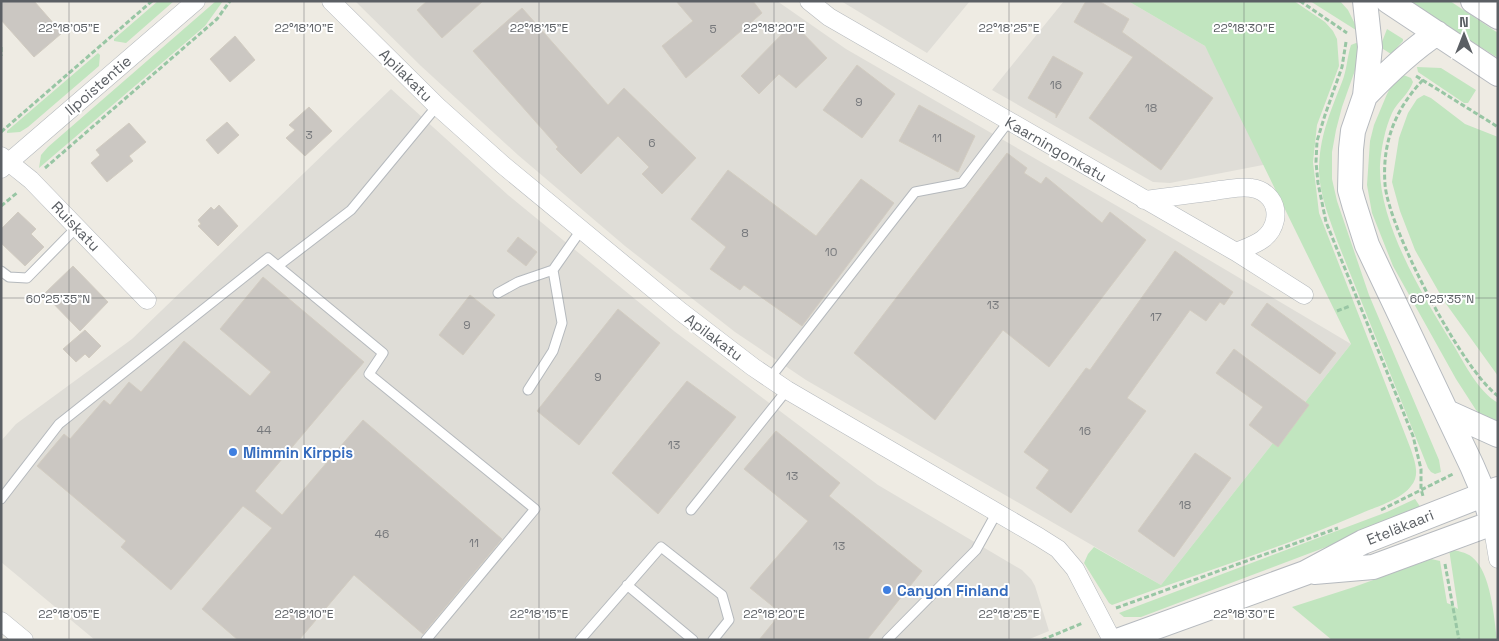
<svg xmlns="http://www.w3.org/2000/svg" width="1499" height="641" font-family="'Space Grotesk',sans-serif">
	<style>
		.industrial { fill: #dfddd7 }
		.green { fill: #c1e5bf }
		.building { fill: #cbc7c2; stroke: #d2ccc1 }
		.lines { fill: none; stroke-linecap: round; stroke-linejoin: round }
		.lane-casing { stroke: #b5b9bd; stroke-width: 11 }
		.street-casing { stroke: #b5b9bd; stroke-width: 19 }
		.secondary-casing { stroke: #b6babf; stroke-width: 26 }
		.path { stroke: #98c6a4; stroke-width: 3; stroke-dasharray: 5 2.5; stroke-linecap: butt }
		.lane { stroke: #fff; stroke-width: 9 }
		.street { stroke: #fff; stroke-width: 18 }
		.secondary { stroke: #fff; stroke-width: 24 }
		.ticks { fill: none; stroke: #5b5f64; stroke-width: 1; stroke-opacity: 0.45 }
		.shop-dot { fill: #3f7fe0; stroke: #fff; stroke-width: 2 }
		.labels { text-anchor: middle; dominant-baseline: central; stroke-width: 4; stroke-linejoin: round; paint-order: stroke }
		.number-label { font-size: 12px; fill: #77797c }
		.street-label { font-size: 15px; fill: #5b5f64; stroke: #fff }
		.shop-label { font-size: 15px; font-weight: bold; fill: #366cbe; stroke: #fff; text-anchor: start }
		.ticks-label { font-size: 12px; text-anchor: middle; fill: #5b5f64; stroke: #fff; stroke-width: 4; stroke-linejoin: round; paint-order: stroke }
	</style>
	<rect width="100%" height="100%" fill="#eeebe3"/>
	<!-- industrial -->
	<path class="industrial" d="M355,1H777L846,49L1150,225L1351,344L1161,585L806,380L735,332L625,246L518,155L421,66Z
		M841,1H970L927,53Z
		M1064,1H1128L1205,46L1268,164L1170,183L1153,182L992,90Z
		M391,89L508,195L674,331L878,485L1022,570L1031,579L1035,586L1049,631L1027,640H95L1,562V441L16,424L132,339Z"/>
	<!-- green -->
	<path class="green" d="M158,1H174L126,43L114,41V39Z
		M216,1H223L205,26L39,168L41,155L48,147Z
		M1128,1H1294L1325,22L1333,31L1337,39L1339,66L1317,125L1313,162L1319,213L1410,447C1414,459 1421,475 1411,486C1402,499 1376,507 1362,513C1281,548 1195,575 1112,605L1109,603L1084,563L1088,554L1094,547L1161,585L1351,344L1205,46Z
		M1310,1H1340L1348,10L1359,32Z
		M1408,1H1450L1498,33V58Z
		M1387,29L1403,39V41L1391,54L1380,47Z
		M1356,43L1360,44L1359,59L1342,107L1336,130L1332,152V179L1337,201L1369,295L1439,460L1441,472L1435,474L1431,472L1428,468L1338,243C1330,220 1320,196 1319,172C1319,137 1330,113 1342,82C1347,70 1347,57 1351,45Z
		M98,53L100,55L99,66L28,127L20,132L7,133V131Z
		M1417,67L1441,68L1476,90L1468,103H1464L1418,72Z
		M1401,74L1411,78L1413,82C1409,94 1397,102 1392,113C1385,128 1381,149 1380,165C1378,223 1424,298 1454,346C1466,366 1478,391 1498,403V427L1482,417L1476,410L1456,379L1393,266L1372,213L1367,185L1370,141L1374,125L1387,94L1396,77Z
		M1424,95L1431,98L1465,124L1498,137V376L1444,301L1415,250L1400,211L1392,182L1399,138L1408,113L1417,99Z
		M1415,499L1421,508L1395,521L1141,617H1124L1119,613L1387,512Z
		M1449,549C1457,551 1466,552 1472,557C1491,572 1494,617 1497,640H1332L1292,607L1354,587L1431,559L1440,561L1447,603L1452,605L1458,609Z"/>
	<!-- building -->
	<path class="building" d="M1,1H34L62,33L34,57L1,20Z
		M427,1H483L442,38L417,10Z
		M676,1H753L762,13L686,78L662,46L693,21Z
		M1086,1H1099L1129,19L1122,32L1213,98L1161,170L1089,118L1133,57L1074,22Z
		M522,8L608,105L624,88L696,158L662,194L642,174L649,167L618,136L581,174L556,149L558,147L473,51Z
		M793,23L827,58L796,88L779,74L759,94L741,76Z
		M235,36L255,60L230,82L210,59Z
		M1053,56L1083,73L1056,118V114L1028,98Z
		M857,65L895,94L862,138L823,110Z
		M919,105L975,136L958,172L899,141Z
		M309,107L332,131L305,156L286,138L295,130L289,125Z
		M227,122L239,135L218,154L206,140Z
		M129,123L146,142L129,156L133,161L107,182L91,163L100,155L96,150Z
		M1007,153L1027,168L1024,173L1041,184L1046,177L1102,223L1110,212L1146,240L1049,367L1003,330L935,420L854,353Z
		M728,170L816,236L861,179L894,203L802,326L744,285L740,290L710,269L726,247L691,219Z
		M219,205L238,226L218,246L198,226L201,224L198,220L211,207L214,210Z
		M18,212L36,229L31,234L44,247L25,266L1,243V229Z
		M518,237L537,252L526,266L507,251Z
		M1175,251L1233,292L1224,305L1220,302L1206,321L1190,310L1127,398L1146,411L1071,513L1036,488L1049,470L1024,452L1086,368L1090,370Z
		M73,266L108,302L80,331L44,294Z
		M263,277L364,362L255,491L282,515L363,420L502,539L423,634L354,575L299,640H238L202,609L272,528L243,506L171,590L121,547L126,541L37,466L64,434L70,439L104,400L110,405L129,382L141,392L184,341L250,396L271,372L220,329Z
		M470,295L495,315L463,355L439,335Z
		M1267,303L1336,353L1320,374L1251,325Z
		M618,309L660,343L579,445L537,411Z
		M85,330L101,346L89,358L85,354L76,362L63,349Z
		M1234,349L1309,405L1278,447L1249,425L1263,407L1216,373Z
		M687,381L736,417L658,514L612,473Z
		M776,431L840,483L829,496L922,571L867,640H759L781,613L750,588L808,521L744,469Z
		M1195,453L1231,478L1174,557L1138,531Z"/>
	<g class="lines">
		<!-- lane casing -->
		<g class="lane-casing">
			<path id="lane" d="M278,266L351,210L437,106
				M1,271L9,277L27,278L77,227
				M498,293L518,282L553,270
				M770,378L915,192L962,183L1009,121
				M528,390L553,351L562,323L553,270L581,230
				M1,499L59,424L268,258L383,353L369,374L535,509L426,640
				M691,510L787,390
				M627,585L693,640
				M580,640L661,547L722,595L729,620L713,640
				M887,640L976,550L997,512"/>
		</g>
		<!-- street casing -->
		<g class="street-casing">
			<path id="street" d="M331,1L437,106L503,165L680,311L753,367L787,390L1039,537L1058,549L1075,569L1112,640
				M809,1L829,17L1236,252L1304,295
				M1,156L31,180L147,300
				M1,169L196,1
				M1144,200C1169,197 1195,194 1220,190C1230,189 1241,186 1251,188C1267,190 1278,203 1275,220C1271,240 1253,245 1236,252
				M1492,523L1498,559
				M1,621L24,640"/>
		</g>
		<!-- secondary casing -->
		<g class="secondary-casing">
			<path id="secondary" d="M1365,1L1370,47L1365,96L1353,131L1351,149L1350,190L1354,204L1367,245L1472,466L1484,494L1492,523
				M1388,1L1498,74
				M1473,1L1498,17
				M1365,96C1388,72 1410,51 1437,33
				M1447,412L1498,435
				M1314,572L1373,567L1498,521
				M1120,640L1305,573L1363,542L1498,489"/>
		</g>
		<!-- path -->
		<path class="path" d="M1300,1L1347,33
			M1346,42L1342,67L1325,115L1317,141L1316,162L1318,183L1326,222L1413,436L1421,469V489L1423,496
			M1,47V56
			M1416,76L1498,127
			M1423,80C1395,109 1382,143 1385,184C1388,228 1462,370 1498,396
			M1,132L152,1
			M45,168L217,19L230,1
			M1,206L18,192
			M1337,311L1350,306
			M1381,510L1453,474
			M1445,564L1459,640
			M1116,608L1338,528
			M1042,640L1083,623"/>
		<!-- lane -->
		<use href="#lane" class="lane"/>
		<!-- street -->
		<use href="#street" class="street"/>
		<!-- secondary -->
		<use href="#secondary" class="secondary"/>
	</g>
	<!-- ticks -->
	<path class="ticks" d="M69,1V640M304,1V640M539,1V640M774,1V640M1009,1V640M1244,1V640M1479,1V640M1,298H1498"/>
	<!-- markers -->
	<g class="shop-dot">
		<circle cx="233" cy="452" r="5"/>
		<circle cx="887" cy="590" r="5"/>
	</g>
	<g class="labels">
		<!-- number labels -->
		<g class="number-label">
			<text x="713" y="29">5</text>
			<text x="1056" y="85">16</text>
			<text x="859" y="102">9</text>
			<text x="1151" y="108">18</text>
			<text x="309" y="135">3</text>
			<text x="937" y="138">11</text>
			<text x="652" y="143">6</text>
			<text x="745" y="233">8</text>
			<text x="831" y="252">10</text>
			<text x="993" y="305">13</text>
			<text x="1156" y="317">17</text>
			<text x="467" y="325">9</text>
			<text x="598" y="377">9</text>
			<text x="264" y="430">44</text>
			<text x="1085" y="431">16</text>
			<text x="674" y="445">13</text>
			<text x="792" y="476">13</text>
			<text x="1185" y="505">18</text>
			<text x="382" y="534">46</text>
			<text x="474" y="543">11</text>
			<text x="839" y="546">13</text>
		</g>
		<!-- street labels -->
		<g class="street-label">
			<text transform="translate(406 75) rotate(45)">Apilakatu</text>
			<text transform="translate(98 85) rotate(-41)">Ilpoistentie</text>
			<text transform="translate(1056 149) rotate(30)">Kaarningonkatu</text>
			<text transform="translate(76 226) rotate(46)">Ruiskatu</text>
			<text transform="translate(714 337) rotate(37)">Apilakatu</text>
			<text transform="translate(1400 527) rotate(-22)">Eteläkaari</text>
		</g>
		<!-- shop labels -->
		<g class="shop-label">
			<text x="243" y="452">Mimmin Kirppis</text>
			<text x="897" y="590">Canyon Finland</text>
		</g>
	</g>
	<g class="ticks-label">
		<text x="69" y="32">22°18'05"E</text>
		<text x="304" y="32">22°18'10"E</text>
		<text x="539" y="32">22°18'15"E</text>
		<text x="774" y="32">22°18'20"E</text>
		<text x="1009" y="32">22°18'25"E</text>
		<text x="1244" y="32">22°18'30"E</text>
		<text x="58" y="303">60°25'35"N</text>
		<text x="1442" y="303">60°25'35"N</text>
		<text x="69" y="618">22°18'05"E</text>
		<text x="304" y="618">22°18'10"E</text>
		<text x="539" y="618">22°18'15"E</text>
		<text x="774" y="618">22°18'20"E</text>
		<text x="1009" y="618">22°18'25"E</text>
		<text x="1244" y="618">22°18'30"E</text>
	</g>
	<!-- border -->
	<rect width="1499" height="641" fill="none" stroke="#5b5f64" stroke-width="5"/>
	<!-- north arrow -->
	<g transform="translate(1464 35)" stroke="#ffffff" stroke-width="4" paint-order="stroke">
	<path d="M0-4L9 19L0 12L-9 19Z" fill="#5b5f64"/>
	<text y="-8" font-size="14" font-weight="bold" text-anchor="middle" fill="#5b5f64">N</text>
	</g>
</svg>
